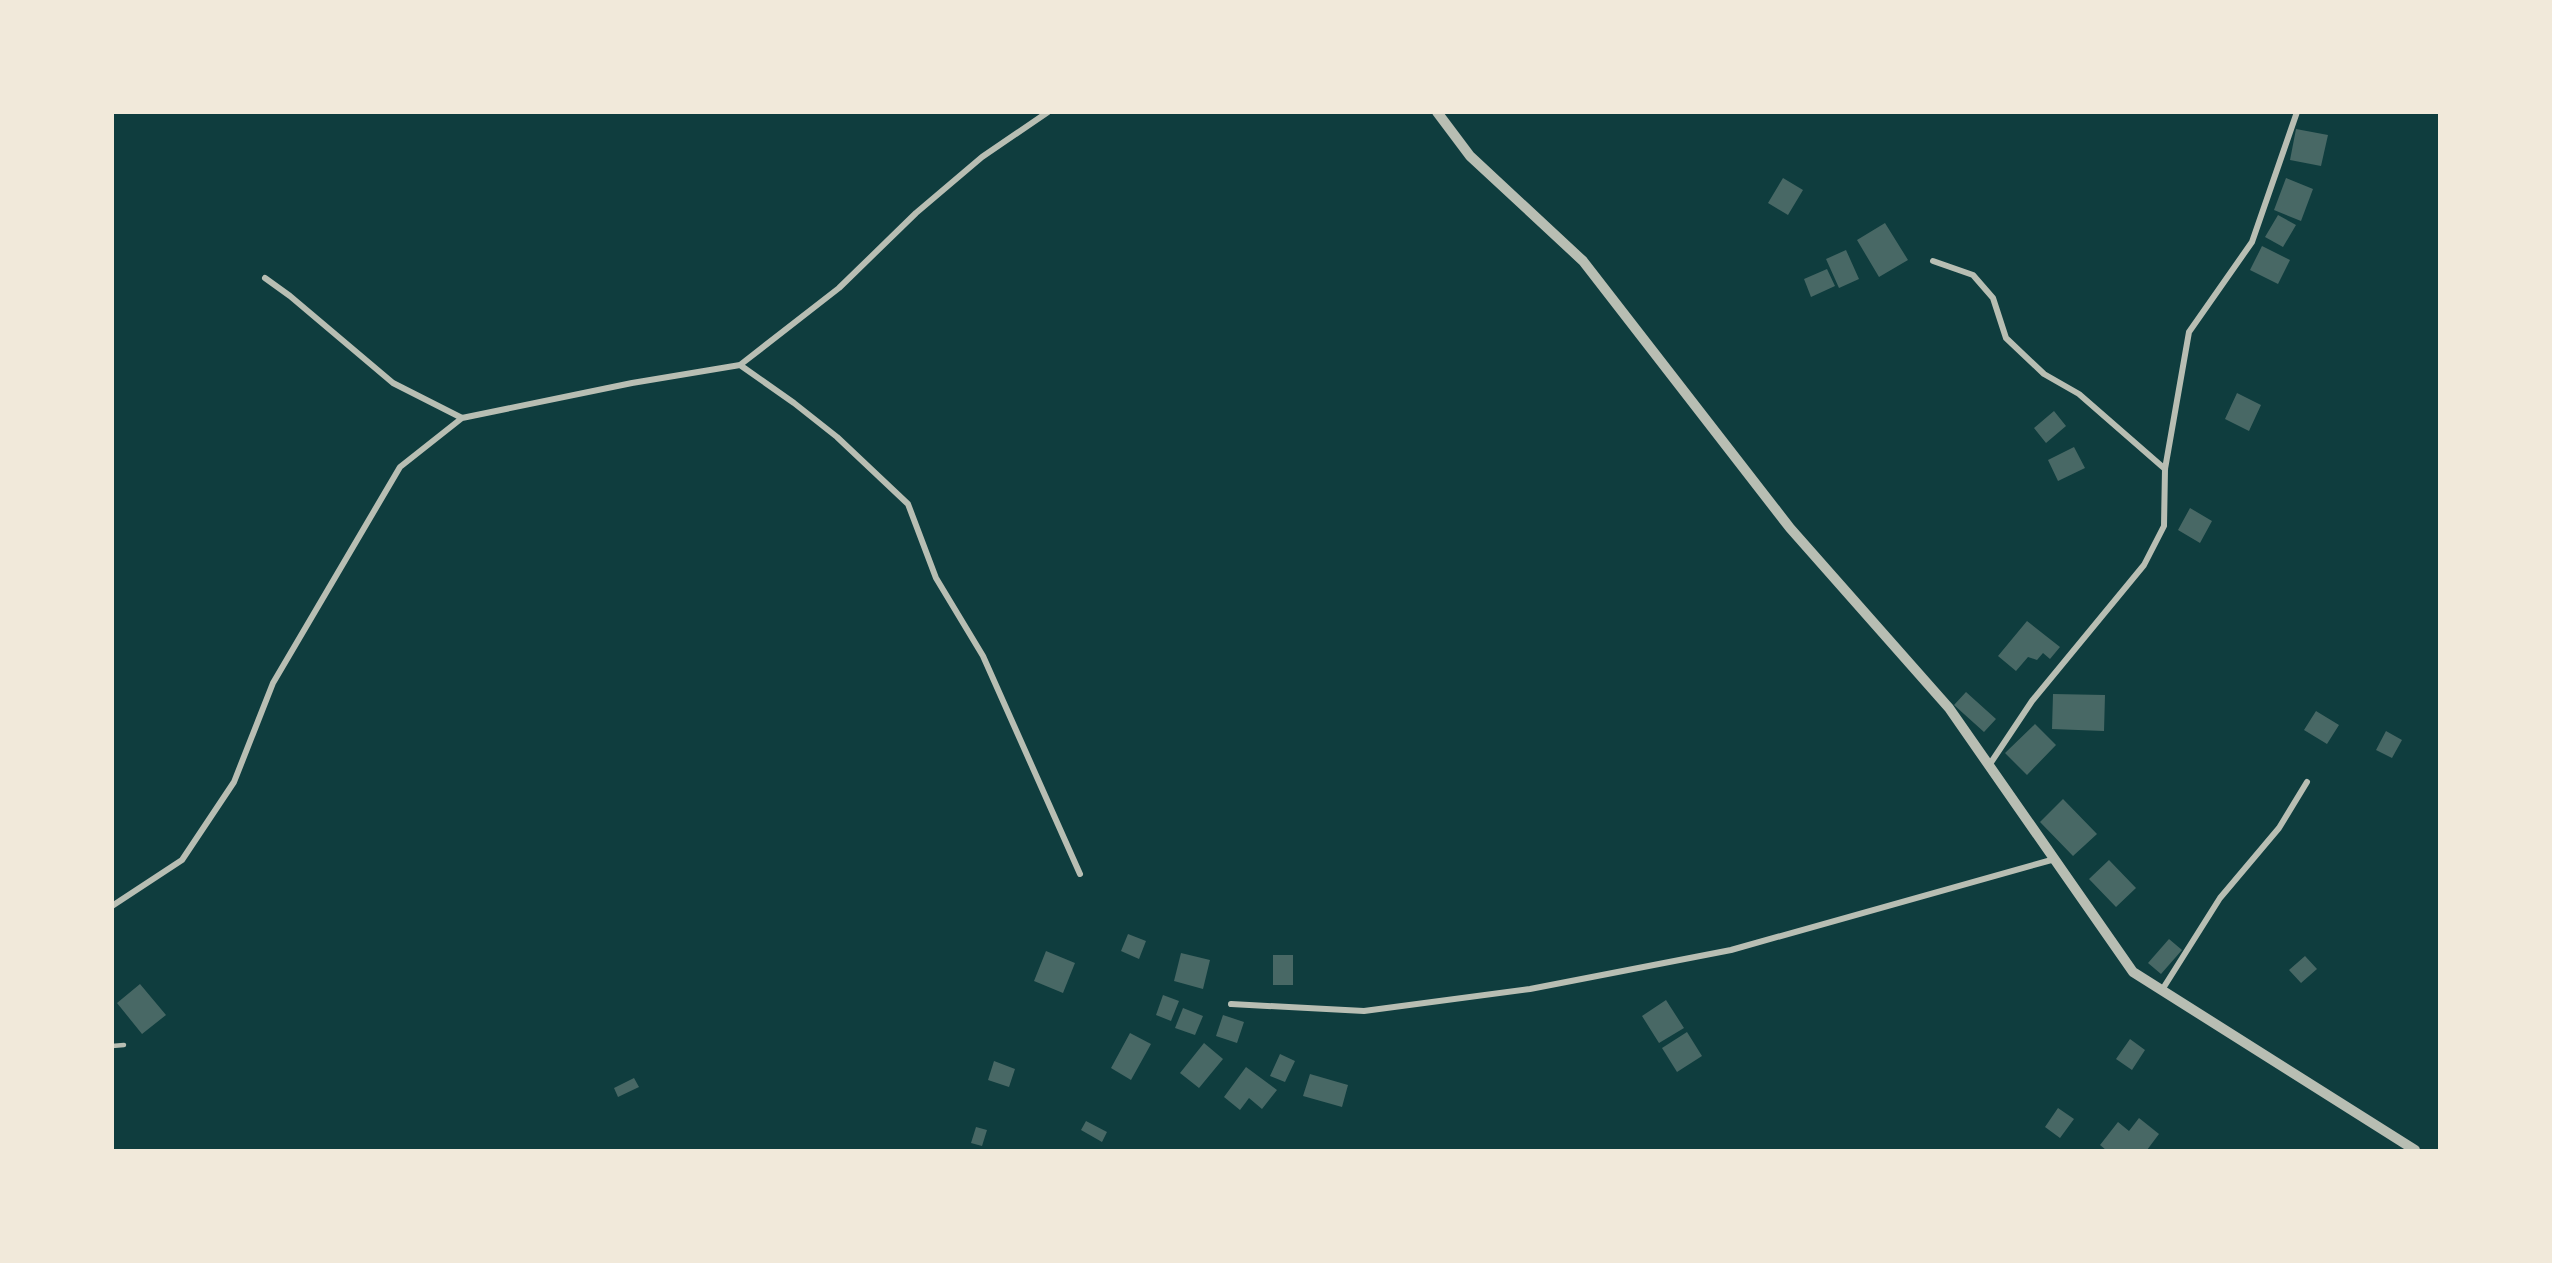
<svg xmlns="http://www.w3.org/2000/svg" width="2552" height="1263" font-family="'PT Sans Narrow',sans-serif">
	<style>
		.building { fill: #486865 }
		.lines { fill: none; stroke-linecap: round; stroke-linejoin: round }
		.service { stroke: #b8beb3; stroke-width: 4.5 }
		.minor { stroke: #b8beb3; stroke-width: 6 }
		.tertiary { stroke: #b8beb3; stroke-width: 10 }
	</style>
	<rect width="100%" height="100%" fill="#0f3d3e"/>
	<!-- building -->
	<path class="building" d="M2296,129L2328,135L2321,166L2290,160Z
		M1783,178L1803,190L1788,215L1768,203Z
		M2286,178L2313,189L2301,221L2274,210Z
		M2278,215L2296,225L2283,247L2265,237Z
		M1885,223L1908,260L1879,277L1857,240Z
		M2262,246L2290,260L2278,284L2250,270Z
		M1846,250L1859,279L1839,288L1826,259Z
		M1827,269L1835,286L1811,297L1804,279Z
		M2237,393L2261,405L2249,431L2225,419Z
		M2054,411L2066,426L2046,443L2034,428Z
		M2074,447L2085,468L2058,481L2048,460Z
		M2190,508L2212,521L2200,543L2178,530Z
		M2027,621L2060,647L2050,659L2043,653L2037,660L2028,657L2016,671L1998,656Z
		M1966,692L1996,719L1984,732L1954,705Z
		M2053,694L2105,695L2104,731L2052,729Z
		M2316,711L2339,725L2327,744L2304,730Z
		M2035,724L2056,745L2027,775L2005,753Z
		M2386,731L2402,740L2392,758L2376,750Z
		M2063,799L2097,834L2073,856L2040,822Z
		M2109,860L2136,888L2116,907L2089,879Z
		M1128,934L1146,941L1139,959L1121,951Z
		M2169,939L2182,950L2161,974L2148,963Z
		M1046,951L1075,963L1063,993L1034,981Z
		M1181,953L1210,960L1203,989L1174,981Z
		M1273,955H1293V985H1273Z
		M2305,956L2317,969L2301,983L2289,970Z
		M140,984L166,1015L142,1034L117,1003Z
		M1163,995L1179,1001L1171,1021L1156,1015Z
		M1666,1000L1684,1028L1659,1043L1642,1016Z
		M1183,1008L1203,1016L1195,1035L1175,1028Z
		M1223,1015L1244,1022L1237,1043L1216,1036Z
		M1687,1032L1702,1056L1677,1072L1662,1048Z
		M1130,1033L1151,1044L1131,1080L1111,1068Z
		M2130,1039L2145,1050L2132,1070L2116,1059Z
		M1204,1043L1223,1059L1199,1088L1180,1073Z
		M1280,1054L1295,1061L1285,1082L1270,1076Z
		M994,1061L1015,1069L1009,1087L988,1080Z
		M1246,1067L1277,1090L1262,1109L1249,1098L1240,1110L1224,1097Z
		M1310,1074L1348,1085L1342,1107L1303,1096Z
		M634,1078L639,1087L618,1097L614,1088Z
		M2058,1108L2074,1119L2060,1138L2045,1127Z
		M2139,1118L2159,1134L2147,1150H2106L2100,1145L2118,1122L2129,1131Z
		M1086,1121L1107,1132L1102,1142L1081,1130Z
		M976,1127L987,1130L982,1146L971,1143Z"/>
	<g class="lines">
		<!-- service -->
		<path class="service" d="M112,1046L124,1045"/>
		<!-- minor -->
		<path class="minor" d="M1933,261L1973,275L1993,298L2006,338L2044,374L2079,394L2165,469
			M265,278L290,296L393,383L462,418L632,383L740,365L839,288L916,213L982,157L1048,112
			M740,365L794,403L837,437L908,504L936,578L983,656L1080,874
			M1990,764L2032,701L2144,565L2164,526L2165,469L2189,332L2252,242L2297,112
			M112,906L182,860L234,782L273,683L400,467L462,418
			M2162,990L2220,898L2279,828L2307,782
			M1231,1004L1364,1011L1530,989L1731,950L2055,859"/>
		<!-- tertiary -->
		<path class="tertiary" d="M1437,112L1470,156L1583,261L1790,528L1949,708L2133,972L2415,1150"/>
	</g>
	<!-- border -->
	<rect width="2552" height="1263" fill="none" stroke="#f1e9da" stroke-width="228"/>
</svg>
